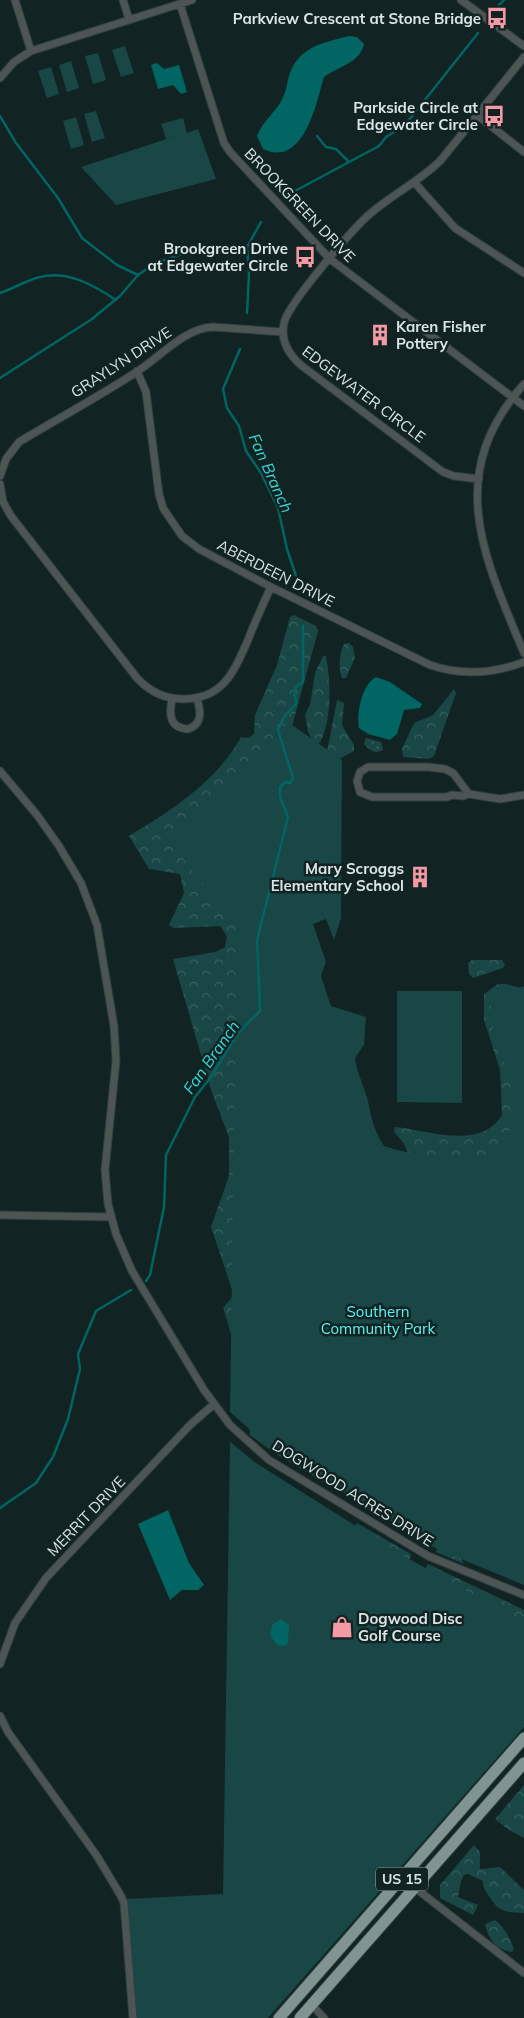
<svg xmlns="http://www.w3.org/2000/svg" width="524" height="2018" font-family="Mulish,sans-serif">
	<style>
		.grass { fill: url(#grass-dots) }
		.forest { fill: url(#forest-crowns) }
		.park { fill: #184746 }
		.water { fill: #016563 }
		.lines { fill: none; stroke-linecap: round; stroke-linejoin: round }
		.stream { stroke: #016563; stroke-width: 2.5 }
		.minor-casing { stroke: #2d3e3e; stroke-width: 9 }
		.trunk-casing { stroke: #2d3e3e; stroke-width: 13 }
		.minor { stroke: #4c5454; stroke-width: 7 }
		.trunk { stroke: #809492; stroke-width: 11 }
		.labels { text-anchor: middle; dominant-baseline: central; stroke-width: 5; stroke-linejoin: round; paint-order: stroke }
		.shield { fill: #112323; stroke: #9eabab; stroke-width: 1 }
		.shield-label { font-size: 14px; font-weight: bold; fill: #dae5e5 }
		.poi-label { font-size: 15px; font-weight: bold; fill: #dae5e5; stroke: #112323; text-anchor: end }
		.street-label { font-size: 15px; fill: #dae5e5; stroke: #112323 }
		.park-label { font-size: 15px; fill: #5cf5f2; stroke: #112323 }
		.water-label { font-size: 16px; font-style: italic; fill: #37dad7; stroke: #112323 }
	</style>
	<defs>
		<pattern id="grass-dots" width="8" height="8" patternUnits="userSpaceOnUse" patternTransform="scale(1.25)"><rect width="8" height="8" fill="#184746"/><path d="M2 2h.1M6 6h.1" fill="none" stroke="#396161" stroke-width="1.8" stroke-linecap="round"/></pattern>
		<pattern id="forest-crowns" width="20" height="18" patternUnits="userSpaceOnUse" patternTransform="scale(1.25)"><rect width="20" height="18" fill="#184746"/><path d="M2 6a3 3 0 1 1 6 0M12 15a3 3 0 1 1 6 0" fill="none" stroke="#396161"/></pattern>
	</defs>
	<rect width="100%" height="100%" fill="#112323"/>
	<!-- grass -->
	<path class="grass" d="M366,738L381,742L383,750C375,754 370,751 364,744Z"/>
	<!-- forest -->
	<path class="forest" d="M294,615L316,626L318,631L291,730L293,848L350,1483L342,1493L276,1454L250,1435C249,1393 236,1348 223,1308L234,1295L211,1227L229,1176V1137L212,1093L173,959L215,952L225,947L227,936L220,926L174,928L169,925L184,893L180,874L149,869L129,836C172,810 216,782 241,737L248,738L254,734L255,715L277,665L290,617Z
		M349,643L353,647L355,658L346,678H342C338,667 339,654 344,644Z
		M323,656H326C331,682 332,719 320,743L314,744L308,732L305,714L310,705L315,673Z
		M454,689L456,693L434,756L429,759L403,757L402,749L414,723L433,715Z
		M337,700L344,703L342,725L354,745V751L324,767Z
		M472,960H502L505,965L503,968L473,978L469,974L468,963Z
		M498,984H506L524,989V1149L481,1163L412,1167C409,1152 405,1143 394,1132L395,1127C428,1130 480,1151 502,1115L500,1070L484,1020V994Z
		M357,1523L409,1553L411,1556L407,1564L353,1529Z
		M438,1545L459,1554L464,1564L436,1552Z
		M428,1564L524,1610V1658L419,1580Z
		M524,1785V1838L509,1830L495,1819Z
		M474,1845L480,1852V1869L500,1867L524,1890V1913C504,1912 499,1912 489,1896C485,1890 483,1888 483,1881L468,1874L464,1875L461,1881L458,1897L478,1905L473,1915L440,1898V1885Z
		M495,1920C505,1928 509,1937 514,1949L512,1952C495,1949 489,1940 485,1924Z"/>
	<!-- park -->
	<path class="park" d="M125,46L134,73L121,77L112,50Z
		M98,53L106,80L93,84L85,56Z
		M71,61L79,88L67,92L59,65Z
		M51,67L59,94L47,98L38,71Z
		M96,111L105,138L92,142L84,114Z
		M76,117L84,145L71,149L63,121Z
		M183,118L187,133L198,129L216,179L116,205L81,167L179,135L166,139L161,124Z
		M288,722L342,760L341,918L334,940L326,919L313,924L326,962L321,976L331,1006L366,1017L364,1045L355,1058C357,1073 364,1086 368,1101C372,1119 373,1129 384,1146C412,1155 480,1171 502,1145C510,1136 511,1123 512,1112C512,1105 513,1096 512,1089C506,1060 490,1035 491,1004L502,993L524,986V1585L437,1549L383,1517L282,1454L255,1434L230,1412L237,928L171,843L230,786Z
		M397,991H462V1103L397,1102Z
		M230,1442L256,1463L402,1555L524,1623V1727L268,2018H130L126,1899L223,1894Z"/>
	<!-- water -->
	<path class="water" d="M349,36L357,37L364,44C360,63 339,66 324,77C316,104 304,168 263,149L257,136C263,120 278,111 284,95C287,89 287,82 289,76C298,47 322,43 349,36Z
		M157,63L164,69L179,65L187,92L181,94L173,85L158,89L151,65Z
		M376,677L390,682L422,704L420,708L404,710L397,734L390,740L368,734L359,728C356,714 362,684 376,677Z
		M168,1510L189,1563L204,1585L198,1590H182L170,1600L138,1524Z
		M281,1619L289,1625L288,1643L285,1646L277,1645L270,1635L272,1625Z"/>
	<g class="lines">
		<!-- stream -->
		<path class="stream" d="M499,5L504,0
			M0,116L16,143L58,198L82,238L117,265L138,275
			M317,136L326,147L336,149L349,162
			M293,192L379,146L386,137L405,125L478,33
			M0,293C12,289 24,282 36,278C65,269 92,284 116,300
			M247,313L249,274L247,247L261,222
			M240,349L223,389L227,408L239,426L246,451L261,473L278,508L287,549L298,582
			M0,378L92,319L120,296L138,275L154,264L193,250L224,252L247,247
			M146,1281L150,1275L164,1207L166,1155L195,1097L211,1077L237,1034L260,1011L257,940L288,817L280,797V787L286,782L290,783L293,778L278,730L284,717L297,703L294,694L296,687L303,682V626
			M0,1508L36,1483L53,1457L68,1419L80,1369L78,1354L96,1311L131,1290"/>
		<!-- minor casing -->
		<g class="minor-casing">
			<path id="minor" d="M15,0L31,51
				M123,0L129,19
				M461,0L524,46
				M180,4L224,143L230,152L330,259L524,406
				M0,78L14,62L31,51L192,0
				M477,115L524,152
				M414,182L455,228L524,273
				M137,371L146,392L159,494L163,508L182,536L199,549L271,587L430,665C462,676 492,674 524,662
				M524,384C443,475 484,557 524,653
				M0,476L6,459L19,442C59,418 100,396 138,371C161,356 185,328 213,327L283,332
				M479,479L454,476L443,472L302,366C289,355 280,341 284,323C288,304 354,227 371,213C393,194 420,181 441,160L524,57
				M0,484L3,502L11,516L137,678C150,692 164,699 183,699C224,699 234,671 248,640C255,622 263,604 271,587
				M172,699C169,714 169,728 188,729C203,724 201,711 197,699
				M0,771L37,815L59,846L81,883L97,925L114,1026L116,1061L105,1170L108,1204L116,1234L132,1271L204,1390L230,1425L269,1460L428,1556L524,1595
				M469,794L453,773L445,769L428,767H368L360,772L357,781L360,792L372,797H447L452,795L463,796L469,794L500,799L524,795
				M0,1215L111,1217
				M0,1664L15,1623L46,1578L190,1425L214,1404
				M0,1716L8,1732L97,1856L121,1896L124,1903L133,2018
				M414,1887L524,1973
				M312,2005L324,2018"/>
		</g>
		<!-- trunk casing -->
		<g class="trunk-casing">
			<path id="trunk" d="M279,2018L524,1738
				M300,2018L524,1763"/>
		</g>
		<!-- minor -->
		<use href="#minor" class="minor"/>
		<!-- trunk -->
		<use href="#trunk" class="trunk"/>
	</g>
	<!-- icons -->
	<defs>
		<g id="bus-bare" transform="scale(1.725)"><path d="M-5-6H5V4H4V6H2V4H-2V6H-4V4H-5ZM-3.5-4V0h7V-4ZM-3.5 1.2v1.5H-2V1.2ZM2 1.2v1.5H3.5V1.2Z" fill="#f49aa4" stroke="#112323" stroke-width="2.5" paint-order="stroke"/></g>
		<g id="building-bare" transform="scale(1.725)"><path d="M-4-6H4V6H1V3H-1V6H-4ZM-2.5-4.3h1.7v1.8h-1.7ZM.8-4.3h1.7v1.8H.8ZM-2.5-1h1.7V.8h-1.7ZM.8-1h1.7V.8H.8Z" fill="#f49aa4" stroke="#112323" stroke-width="2.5" paint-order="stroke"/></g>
		<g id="shop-bare" transform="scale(1.725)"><path d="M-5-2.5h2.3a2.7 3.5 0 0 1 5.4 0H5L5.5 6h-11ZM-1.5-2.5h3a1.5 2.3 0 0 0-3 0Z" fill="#f49aa4" stroke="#112323" stroke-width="2.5" paint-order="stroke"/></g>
	</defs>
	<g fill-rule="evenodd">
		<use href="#bus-bare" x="497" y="18"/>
		<use href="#bus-bare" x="494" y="116"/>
		<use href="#bus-bare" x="305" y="257"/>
		<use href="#building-bare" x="380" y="335"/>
		<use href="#building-bare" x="420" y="877"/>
		<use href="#shop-bare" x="342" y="1627"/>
	</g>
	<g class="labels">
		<!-- shield labels -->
		<rect class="shield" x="376" y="1867.5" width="52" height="23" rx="4"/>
		<g class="shield-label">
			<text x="402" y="1879">US 15</text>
		</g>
		<!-- poi labels -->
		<g class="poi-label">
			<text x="481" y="18">Parkview Crescent at Stone Bridge</text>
			<text x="478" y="107">Parkside Circle at<tspan x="478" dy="17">Edgewater Circle</tspan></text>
			<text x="288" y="248">Brookgreen Drive<tspan x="288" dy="17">at Edgewater Circle</tspan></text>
			<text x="396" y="326" text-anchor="start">Karen Fisher<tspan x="396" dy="17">Pottery</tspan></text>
			<text x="404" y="868">Mary Scroggs<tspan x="404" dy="17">Elementary School</tspan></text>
			<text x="358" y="1618" text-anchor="start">Dogwood Disc<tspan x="358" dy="17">Golf Course</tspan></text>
		</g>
		<!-- street labels -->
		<g class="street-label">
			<text transform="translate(300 205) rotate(46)">BROOKGREEN DRIVE</text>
			<text transform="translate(121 362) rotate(-33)">GRAYLYN DRIVE</text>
			<text transform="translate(364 394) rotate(37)">EDGEWATER CIRCLE</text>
			<text transform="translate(276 573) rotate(27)">ABERDEEN DRIVE</text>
			<text transform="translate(353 1493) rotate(32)">DOGWOOD ACRES DRIVE</text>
			<text transform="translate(86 1516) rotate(-46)">MERRIT DRIVE</text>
		</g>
		<!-- park labels -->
		<g class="park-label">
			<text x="378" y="1311">Southern<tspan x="378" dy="17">Community Park</tspan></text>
		</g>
		<!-- water labels -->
		<g class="water-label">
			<text transform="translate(271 473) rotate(66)">Fan Branch</text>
			<text transform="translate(211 1057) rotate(-55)">Fan Branch</text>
		</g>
	</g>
</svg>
